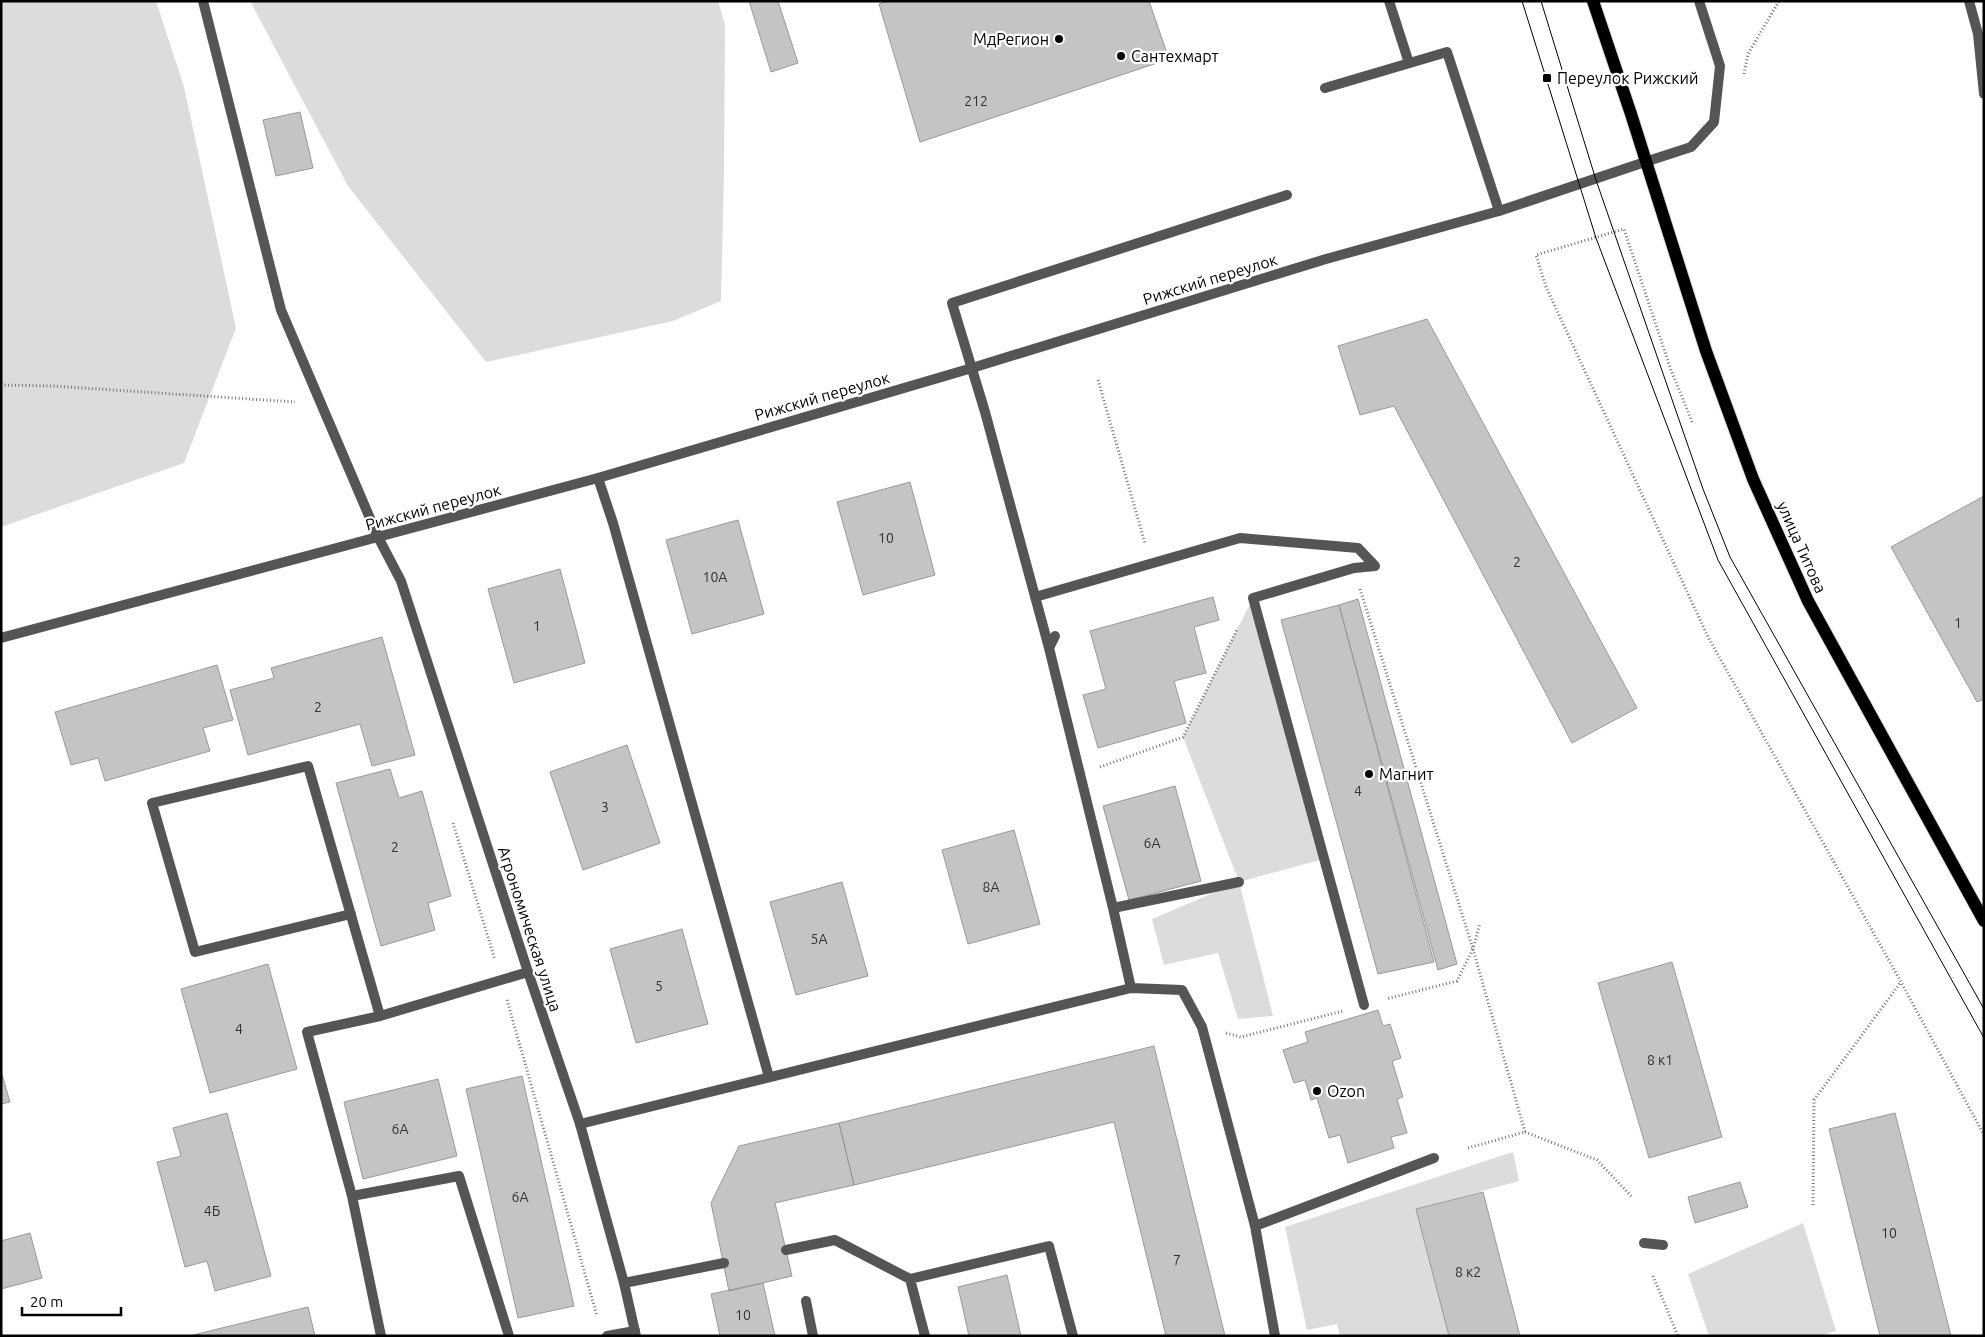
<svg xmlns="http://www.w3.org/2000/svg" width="1985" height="1337" font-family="Ubuntu,sans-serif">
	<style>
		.green { fill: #dcdcdc }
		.building { fill: #c4c4c4; stroke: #999 }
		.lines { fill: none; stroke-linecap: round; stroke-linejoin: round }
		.primary-casing { stroke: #dbdbdb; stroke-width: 14 }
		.path { stroke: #777; stroke-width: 3; stroke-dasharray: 1 2.5; stroke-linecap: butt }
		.service { stroke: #555; stroke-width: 10 }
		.minor { stroke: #555; stroke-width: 10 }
		.primary { stroke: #000; stroke-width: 12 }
		.tram { stroke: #000; stroke-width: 1 }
		.poi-dot { fill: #000; stroke: #fff; stroke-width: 2 }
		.labels { text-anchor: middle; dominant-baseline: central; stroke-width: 4.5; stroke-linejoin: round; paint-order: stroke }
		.number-label { font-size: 14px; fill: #313131 }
		.poi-label { font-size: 16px; fill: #000; stroke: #fff; text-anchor: start }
		.street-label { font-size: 16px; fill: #000; stroke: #fff }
	</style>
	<rect width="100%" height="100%" fill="#fff"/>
	<!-- green -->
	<path class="green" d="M1,1H156L184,87L236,328L184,463L1,527Z
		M250,1H718L725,25L724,171L721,301L673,321L486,362L348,186Z
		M1253,598L1324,859L1239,882L1273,1016L1238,1019L1218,953L1164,965L1152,919L1239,882L1183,737Z
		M1513,1152L1519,1181L1416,1209L1449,1336H1340L1337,1324L1307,1330L1285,1227Z
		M1803,1223L1836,1331L1820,1336H1709L1688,1274Z"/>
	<!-- building -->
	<path class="building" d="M749,1H778L798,63L771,72Z
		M888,1H1149L1169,59L920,142L879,4Z
		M300,112L313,168L276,176L263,120Z
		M1427,319L1637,708L1572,743L1394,406L1360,415L1338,346Z
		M910,482L935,575L863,595L837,502Z
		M1984,496V699L1977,702L1891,547Z
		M738,520L764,614L692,634L666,540Z
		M560,569L585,663L514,683L488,589Z
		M1213,597L1219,620L1194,627L1206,673L1174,681L1186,723L1098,748L1083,695L1106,689L1090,631Z
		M1358,599L1457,964L1438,970L1339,605Z
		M1339,605L1434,962L1378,974L1281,620Z
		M382,637L415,755L372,766L360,724L248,755L230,690L274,678L271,668Z
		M217,665L233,720L203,728L210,751L105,781L98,758L71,765L55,712Z
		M627,745L660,843L583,870L550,772Z
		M390,769L399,798L422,791L451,896L428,903L435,930L381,946L336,783Z
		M1175,786L1201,881L1129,900L1103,806Z
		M1014,830L1040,924L968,944L942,850Z
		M842,882L868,976L796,995L770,902Z
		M682,929L708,1024L636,1043L610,949Z
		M1672,962L1722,1137L1649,1158L1598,983Z
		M268,964L297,1069L210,1093L181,989Z
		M1378,1010L1383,1026L1390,1024L1401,1058L1392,1061L1403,1097L1397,1099L1407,1133L1391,1137L1394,1148L1348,1163L1340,1135L1329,1138L1317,1098L1311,1100L1305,1080L1294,1083L1283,1050L1308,1042L1305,1032Z
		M1154,1046L1225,1336H1166L1114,1122L854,1185L839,1123Z
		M1,1071L10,1102L1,1104Z
		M522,1076L574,1306L518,1318L466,1089Z
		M438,1079L457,1156L363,1179L344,1102Z
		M227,1113L271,1276L215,1291L207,1261L185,1267L157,1162L181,1156L173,1128Z
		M1895,1113L1951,1336H1880L1829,1129Z
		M839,1123L854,1185L775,1203L792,1276L729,1291L711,1203L739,1146Z
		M1740,1182L1748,1207L1695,1223L1688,1197Z
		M1483,1192L1520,1336H1449L1416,1209Z
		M30,1233L42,1278L1,1289V1241Z
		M1007,1275L1021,1336H969L958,1287Z
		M763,1283L775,1336H720L711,1294Z
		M308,1307L315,1336H189Z"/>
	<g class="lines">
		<!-- primary casing -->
		<g class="primary-casing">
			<path id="primary" d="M1593,1L1631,114L1706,351L1753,479L1808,601L1984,921"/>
		</g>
		<!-- path -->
		<path class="path" d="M1744,74L1748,54L1779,1
			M1098,380L1145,543
			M1,385L53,386L295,402
			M1692,422L1671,370L1624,229L1536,255L1546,287L1708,637L1901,982L1984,1135
			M1360,589L1473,949L1457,981L1386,999
			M1100,767L1183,737L1237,630
			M453,823L495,960
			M507,1000L597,1316
			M1226,1033L1241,1037L1343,1011
			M1525,1132L1597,1160L1632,1197
			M1468,1148L1525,1132L1473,949L1480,923
			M1813,1205L1814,1100L1901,982
			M1653,1276L1678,1336"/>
		<!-- service -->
		<path class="service" d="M203,1L281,310L378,537
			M1389,1L1409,63
			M1969,1L1978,34L1984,94
			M1325,88L1447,52L1499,211
			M1645,162L1691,147L1714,122L1720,66L1699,1
			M598,478L613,523L769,1077
			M1035,597L1240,538L1358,548L1375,566
			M1055,636L1049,648L985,412L952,303L1287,195
			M1049,648L1113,908L1131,988
			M1113,908L1239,882
			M351,914L195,952L152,803L308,766L380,1016L528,972
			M1364,1005L1253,598L1354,568L1375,566
			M380,1016L307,1032L352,1196L459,1176L509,1336
			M580,1124L1131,988L1182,990L1202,1027L1255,1226L1275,1336
			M352,1196L381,1336
			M1255,1226L1434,1158
			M1644,1243L1663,1245
			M786,1250L835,1240L910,1279L1049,1246L1073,1336
			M910,1279L925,1336
			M624,1283L724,1263
			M806,1301L813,1336
			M607,1336L635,1331"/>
		<!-- minor -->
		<path class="minor" d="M378,537L401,581L528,972L580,1124L624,1283L636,1336
			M1,638L598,478L972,368L1326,259L1499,211L1645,162"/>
		<!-- primary -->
		<use href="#primary" class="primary"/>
		<!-- tram -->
		<path class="tram" d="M1522,1L1596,238L1718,560L1984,1038
			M1541,1L1596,180L1703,489L1730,557L1984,1009"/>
	</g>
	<!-- markers -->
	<g class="poi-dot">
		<circle cx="1059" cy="39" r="5"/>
		<circle cx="1121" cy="56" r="5"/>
		<rect x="1542" y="73" width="10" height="10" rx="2.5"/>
		<circle cx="1369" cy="774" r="5"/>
		<circle cx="1317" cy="1091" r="5"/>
	</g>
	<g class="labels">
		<!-- number labels -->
		<g class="number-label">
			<text x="976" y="101">212</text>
			<text x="886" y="538">10</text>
			<text x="1517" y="562">2</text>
			<text x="715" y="577">10А</text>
			<text x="1958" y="623">1</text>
			<text x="537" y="626">1</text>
			<text x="318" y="707">2</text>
			<text x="1358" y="791">4</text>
			<text x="605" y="807">3</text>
			<text x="1152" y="843">6А</text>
			<text x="395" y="847">2</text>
			<text x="991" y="887">8А</text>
			<text x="819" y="939">5А</text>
			<text x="659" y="986">5</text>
			<text x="239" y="1029">4</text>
			<text x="1660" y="1060">8 к1</text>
			<text x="400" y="1129">6А</text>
			<text x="520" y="1197">6А</text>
			<text x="212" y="1211">4Б</text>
			<text x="1889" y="1233">10</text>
			<text x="1177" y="1260">7</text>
			<text x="1468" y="1272">8 к2</text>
			<text x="743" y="1315">10</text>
		</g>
		<!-- poi labels -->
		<g class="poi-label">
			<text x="1049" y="39" text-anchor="end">МдРегион</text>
			<text x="1131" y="56">Сантехмарт</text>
			<text x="1557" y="78">Переулок Рижский</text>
			<text x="1379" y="774">Магнит</text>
			<text x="1327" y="1091">Ozon</text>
		</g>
		<!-- street labels -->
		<g class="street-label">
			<text transform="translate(1210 279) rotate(-17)">Рижский переулок</text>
			<text transform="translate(822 396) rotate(-16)">Рижский переулок</text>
			<text transform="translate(433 507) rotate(-15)">Рижский переулок</text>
			<text transform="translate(1802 547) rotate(66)">улица Титова</text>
			<text transform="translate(530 929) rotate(72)">Агрономическая улица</text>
		</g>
	</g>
	<!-- border -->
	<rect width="1985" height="1337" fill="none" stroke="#000000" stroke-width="5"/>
	<!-- scale -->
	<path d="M22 1307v8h99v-8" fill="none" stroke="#000000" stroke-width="2.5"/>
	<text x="30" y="1307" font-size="15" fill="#000000" stroke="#ffffff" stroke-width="4" paint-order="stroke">20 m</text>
</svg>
